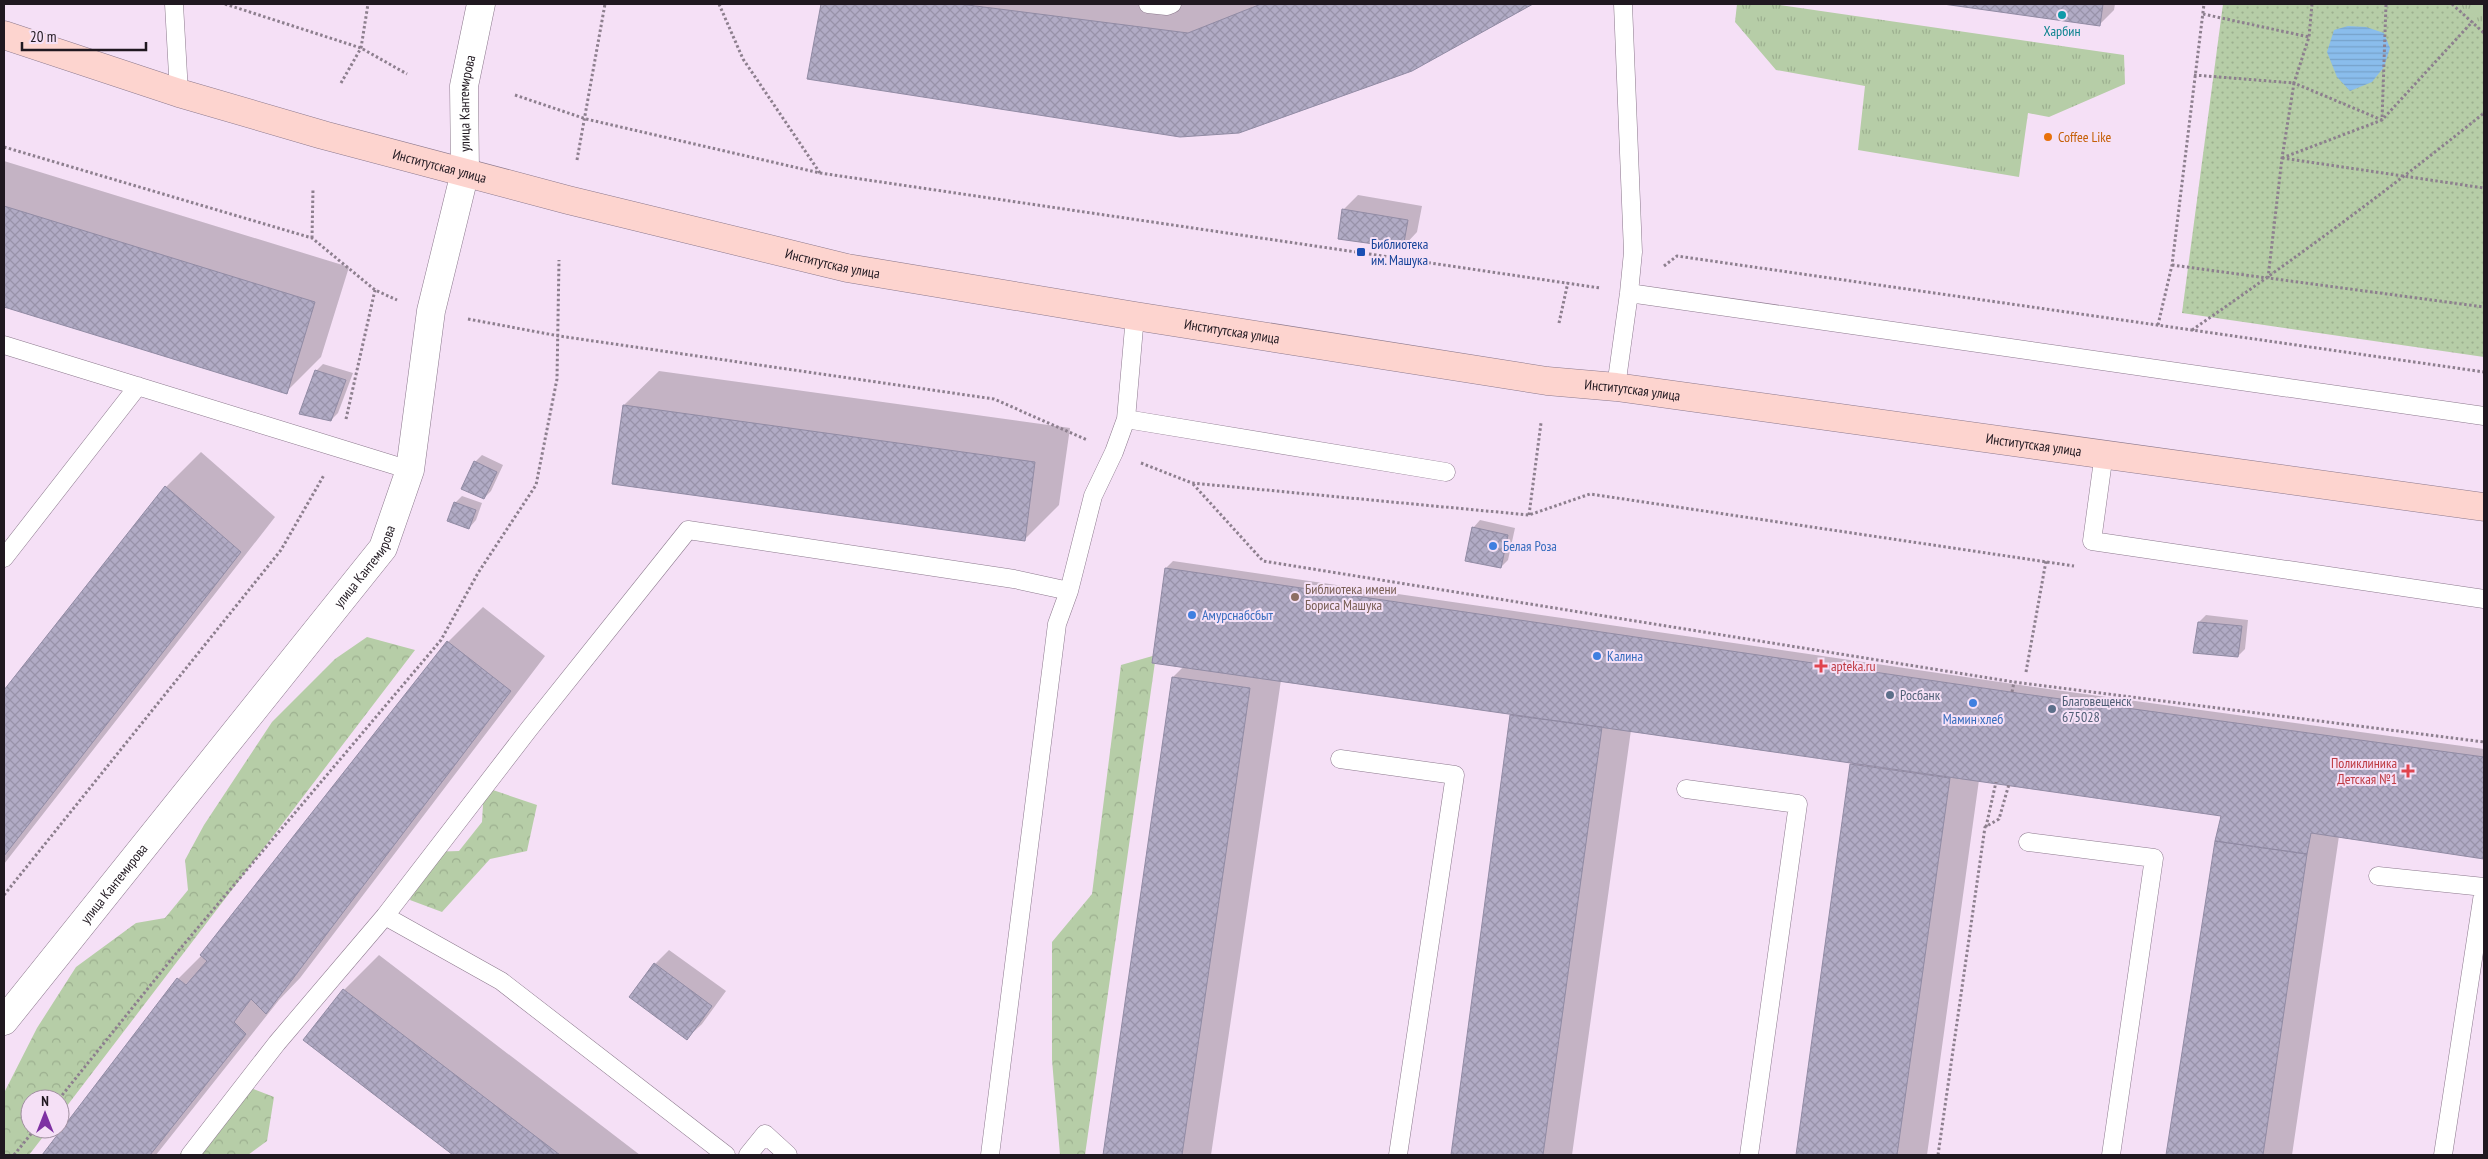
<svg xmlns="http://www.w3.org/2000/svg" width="2488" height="1159" font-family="'PT Sans Narrow',sans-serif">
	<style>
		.grass { fill: url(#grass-dots) }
		.forest { fill: url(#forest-crowns) }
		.park { fill: url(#park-tufts) }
		.water { fill: url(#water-rules) }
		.shadow { fill: #0003 }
		.building { fill: url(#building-cross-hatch); stroke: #918ba4 }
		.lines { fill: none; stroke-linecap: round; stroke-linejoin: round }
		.lane-casing { stroke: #8c798d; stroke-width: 19 }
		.street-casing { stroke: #8c798d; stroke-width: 29 }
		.secondary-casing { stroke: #8c798d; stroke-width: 29 }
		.path { stroke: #8d7f8e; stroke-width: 3; stroke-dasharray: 2.5 2.5; stroke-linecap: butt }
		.lane { stroke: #fff; stroke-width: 18 }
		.street { stroke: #fff; stroke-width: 28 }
		.secondary { stroke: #fdd4cf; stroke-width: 28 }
		.culture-dot { fill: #0f9aa8; stroke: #f5e0f6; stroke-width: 2 }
		.food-dot { fill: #e8710a; stroke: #f5e0f6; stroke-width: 2 }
		.transit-dot { fill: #1a4fb4; stroke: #f5e0f6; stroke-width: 2 }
		.shop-dot { fill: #3f7fe0; stroke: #f5e0f6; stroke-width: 2 }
		.education-dot { fill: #8d6e63; stroke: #f5e0f6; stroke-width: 2 }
		.health-dot { fill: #e0444e; stroke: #f5e0f6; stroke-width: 2 }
		.service-dot { fill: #5c6f8a; stroke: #f5e0f6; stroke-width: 2 }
		.labels { text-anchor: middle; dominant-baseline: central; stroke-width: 4; stroke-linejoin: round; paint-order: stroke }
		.culture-label { font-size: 14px; fill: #0d838f; stroke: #f5e0f6 }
		.street-label { font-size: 14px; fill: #201820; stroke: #f5e0f6 }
		.food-label { font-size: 14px; fill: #c56008; stroke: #f5e0f6; text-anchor: start }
		.transit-label { font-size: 14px; fill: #164399; stroke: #f5e0f6; text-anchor: start }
		.shop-label { font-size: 14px; fill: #366cbe; stroke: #f5e0f6; text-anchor: start }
		.education-label { font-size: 14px; fill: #785e54; stroke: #f5e0f6; text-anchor: start }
		.health-label { font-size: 14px; fill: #be3a42; stroke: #f5e0f6; text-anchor: start }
		.service-label { font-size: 14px; fill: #4e5e75; stroke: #f5e0f6; text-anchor: start }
	</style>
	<defs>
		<pattern id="grass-dots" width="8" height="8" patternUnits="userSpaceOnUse" patternTransform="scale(1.25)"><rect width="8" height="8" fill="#b6cda7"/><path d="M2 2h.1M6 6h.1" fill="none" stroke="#9caf8f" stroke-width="1.8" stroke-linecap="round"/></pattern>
		<pattern id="forest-crowns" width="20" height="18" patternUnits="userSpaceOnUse" patternTransform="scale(1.25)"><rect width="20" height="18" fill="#b6cda7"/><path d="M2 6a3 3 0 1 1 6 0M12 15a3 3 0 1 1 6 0" fill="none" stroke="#9caf8f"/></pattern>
		<pattern id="park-tufts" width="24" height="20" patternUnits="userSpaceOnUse" patternTransform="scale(1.25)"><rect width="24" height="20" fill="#b6cda7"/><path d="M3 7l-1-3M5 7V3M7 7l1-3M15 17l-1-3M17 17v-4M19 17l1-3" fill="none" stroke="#9caf8f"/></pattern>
		<pattern id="water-rules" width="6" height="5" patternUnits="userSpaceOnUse" patternTransform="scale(1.25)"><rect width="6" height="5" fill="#8abdec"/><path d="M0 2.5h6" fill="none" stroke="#77a2ca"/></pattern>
		<pattern id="building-cross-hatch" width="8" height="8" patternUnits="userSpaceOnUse" patternTransform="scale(1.25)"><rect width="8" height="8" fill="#b1abc5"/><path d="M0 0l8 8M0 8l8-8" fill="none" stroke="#9892a9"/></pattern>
	</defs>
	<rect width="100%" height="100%" fill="#f5e0f6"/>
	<!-- grass -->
	<path class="grass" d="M2223,4H2484V357L2182,313Z"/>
	<!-- forest -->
	<path class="forest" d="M367,637L415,650L60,1115V1099H30V1129H49L29,1155H4V1093L37,1028L76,967L136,923L165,918L188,890L185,860L204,825L272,722L335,659Z
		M1156,655L1085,1155H1060L1052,1060V942L1092,894L1121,665Z
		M484,787L537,805L527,851L490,859L442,912L410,900L429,852L459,851L482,822Z
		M238,1083L274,1097L267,1141L248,1155H179Z"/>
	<!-- park -->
	<path class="park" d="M1737,4H1772L2124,55L2125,84L2049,117L2028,113L2019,177L1858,150L1865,86L1776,70L1735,22Z
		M2454,4H2484V33Z"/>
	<!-- water -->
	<path class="water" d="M2348,26L2366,27L2384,33L2390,48L2384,67L2372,82L2350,91L2337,77L2327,52L2334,30Z"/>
	<!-- shadow -->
	<path class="shadow" d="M822,4H1531L1411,69L809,78Z
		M1952,4H2115L2114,10L2100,24Z
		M4,161L349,267L321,357L286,392L4,305Z
		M1358,195L1422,206L1417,232L1403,247L1343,210Z
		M323,364L353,373L338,413L331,420L316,371Z
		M659,371L1070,428L1059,505L1024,540L624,405Z
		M201,452L275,517L4,864V692L166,487Z
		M482,455L503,465L491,491L484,498L475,462Z
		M462,496L482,503L476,520L469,528L455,503Z
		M1480,520L1515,528L1508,560L1501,567L1473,528Z
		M1173,561L2020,685L2484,749V858L2339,836L2292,1155H2168L2222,815L1979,780L1927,1155H1797L1851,765L1854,762L1631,730L1572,1155H1453L1513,713L1281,680L1211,1155H1104L1173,677L1184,666L1166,568Z
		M483,607L545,656L300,978L279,1000L156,1155H44L178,979L202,955L448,642Z
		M2206,615L2248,620L2245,649L2238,656L2199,622Z
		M669,950L726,991L702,1024L687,1038L655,964Z
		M379,955L640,1155H455L305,1040L344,990Z"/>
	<!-- building -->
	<path class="building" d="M821,4H960L1188,33L1261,4H1533L1412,71L1239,133L1180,137L807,79Z
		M1943,4H2103L2100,26Z
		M4,206L315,302L287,394L4,307Z
		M1342,209L1408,220L1403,248L1338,239Z
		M315,370L346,380L331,421L299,414Z
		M623,405L1035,462L1025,541L612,484Z
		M474,461L497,472L484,499L461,489Z
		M165,486L241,552L4,856V690Z
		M454,502L476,510L469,529L447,521Z
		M1472,527L1508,535L1501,568L1465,561Z
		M1165,568L2024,694L2484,757V859L2311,833L2307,854L2215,841L2221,816L1152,663Z
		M2198,622L2242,626L2238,657L2193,653Z
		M447,641L511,691L266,1014L251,999L234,1022L246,1034L150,1155H42L177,978L186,985L207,961L200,955Z
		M1172,677L1250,688L1182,1155H1103Z
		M1510,715L1602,727L1543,1155H1451Z
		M1850,764L1950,778L1897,1155H1796Z
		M2215,841L2307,854L2263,1155H2166Z
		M654,963L712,1006L687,1040L629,997Z
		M343,989L560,1155H453L303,1040Z"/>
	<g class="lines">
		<!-- lane casing -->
		<g class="lane-casing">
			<path id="lane" d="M174,4L179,93
				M1148,4L1167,6L1172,4
				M1629,293L2484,416
				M4,345L410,470
				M1616,387L1629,293L1633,252L1623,4
				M1126,419L1446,472
				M2104,453L2092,541L2484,599
				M4,558L138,386
				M1340,759L1455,775L1398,1155
				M1686,789L1798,804L1749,1155
				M2028,842L2154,858L2111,1155
				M2378,876L2484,887L2443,1155
				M385,916L501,981L726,1155
				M190,1155L277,1043L385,916L529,729L688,530L1014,579L1069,591L1093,496L1114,452L1126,419L1135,316
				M748,1155L765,1134L788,1155
				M990,1155L1057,624L1069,591"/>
		</g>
		<!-- street casing -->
		<g class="street-casing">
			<g id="street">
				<path id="s1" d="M4,1021L383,548L410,470L431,311L465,172L464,86L481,4"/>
			</g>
		</g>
		<!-- secondary casing -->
		<g class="secondary-casing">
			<g id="secondary">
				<path id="s2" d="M4,35L179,93L323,135L568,200L847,268L1135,316L1547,381L1616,387L2484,507"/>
			</g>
		</g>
		<!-- path -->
		<path class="path" d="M225,4L361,48L407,74
			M719,4L743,59L820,173
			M2312,4L2309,37L2294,83L2382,120L2386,4
			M2452,4L2484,33
			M2203,14L2309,37
			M2194,75L2294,83L2282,158L2268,278L2484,307
			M341,83L361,48L368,4
			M515,95L586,119L820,173L1600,288
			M4,147L312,238L375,290L397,300
			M2282,158L2382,120L2473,21
			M2282,158L2484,188
			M577,160L605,4
			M312,238L313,189
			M2172,265L2267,278
			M1664,266L1677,256L2484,372
			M468,319L559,336L994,399L1087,440
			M1559,323L1568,282
			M2158,325L2172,265L2204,4
			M2192,330C2292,261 2390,189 2484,113
			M346,419L375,290
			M1141,463L1192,483L1529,515L1590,494L2074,566
			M1193,484L1263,561L2014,682L2484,742
			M1529,515L1541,423
			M2026,672L2046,561
			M2012,692L2014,682
			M1986,827L1996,782
			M4,895L281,550L324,475
			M59,1099L174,956L441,640L478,573L536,485L557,379L559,260
			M14,1155L35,1129
			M1938,1155L1985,827L1999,819L2009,784"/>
		<!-- lane -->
		<use href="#lane" class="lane"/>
		<!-- street -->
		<use href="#street" class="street"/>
		<!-- secondary -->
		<use href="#secondary" class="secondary"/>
	</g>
	<!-- markers -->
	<circle class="culture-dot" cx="2062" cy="15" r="5"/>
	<circle class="food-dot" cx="2048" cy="137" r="5"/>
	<rect class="transit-dot" x="1356" y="247" width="10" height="10" rx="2.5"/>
	<g class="shop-dot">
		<circle cx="1493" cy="546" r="5"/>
		<circle cx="1192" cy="615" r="5"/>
		<circle cx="1597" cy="656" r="5"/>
		<circle cx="1973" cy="703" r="5"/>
	</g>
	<circle class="education-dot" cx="1295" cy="597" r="5"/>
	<g class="health-dot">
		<path d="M1818.5 658.5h5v5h5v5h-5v5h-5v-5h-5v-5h5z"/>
		<path d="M2405.5 763.5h5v5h5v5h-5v5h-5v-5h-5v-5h5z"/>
	</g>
	<g class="service-dot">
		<circle cx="1890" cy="695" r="5"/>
		<circle cx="2052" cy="709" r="5"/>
	</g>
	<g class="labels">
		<!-- culture labels -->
		<g class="culture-label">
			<text x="2062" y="31">Харбин</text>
		</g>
		<!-- street labels -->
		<g class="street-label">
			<text stroke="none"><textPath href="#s1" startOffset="1061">улица Кантемирова</textPath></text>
			<text stroke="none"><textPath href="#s2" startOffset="455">Институтская улица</textPath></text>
			<text stroke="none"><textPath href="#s2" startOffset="860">Институтская улица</textPath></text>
			<text stroke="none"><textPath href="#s2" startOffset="1265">Институтская улица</textPath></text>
			<text stroke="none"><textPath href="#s2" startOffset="1670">Институтская улица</textPath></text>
			<text stroke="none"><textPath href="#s2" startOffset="2075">Институтская улица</textPath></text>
			<text stroke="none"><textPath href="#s1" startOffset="581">улица Кантемирова</textPath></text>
			<text stroke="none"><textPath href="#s1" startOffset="176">улица Кантемирова</textPath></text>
		</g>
		<!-- food labels -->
		<g class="food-label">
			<text x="2058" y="137">Coffee Like</text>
		</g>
		<!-- transit labels -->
		<g class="transit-label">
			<text x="1371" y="244">Библиотека<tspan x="1371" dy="16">им. Машука</tspan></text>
		</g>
		<!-- shop labels -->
		<g class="shop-label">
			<text x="1503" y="546">Белая Роза</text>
			<text x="1202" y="615">Амурснабсбыт</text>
			<text x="1607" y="656">Калина</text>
			<text x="1973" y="719" text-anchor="middle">Мамин хлеб</text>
		</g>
		<!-- education labels -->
		<g class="education-label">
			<text x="1305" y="589">Библиотека имени<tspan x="1305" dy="16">Бориса Машука</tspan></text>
		</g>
		<!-- health labels -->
		<g class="health-label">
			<text x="1831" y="666">apteka.ru</text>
			<text x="2397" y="763" text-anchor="end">Поликлиника<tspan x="2397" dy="16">Детская №1</tspan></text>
		</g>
		<!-- service labels -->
		<g class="service-label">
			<text x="1900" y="695">Росбанк</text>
			<text x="2062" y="701">Благовещенск<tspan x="2062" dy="16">675028</tspan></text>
		</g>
	</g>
	<!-- border -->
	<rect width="2488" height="1159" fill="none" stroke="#201820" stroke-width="10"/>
	<!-- north arrow -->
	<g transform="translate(45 1114)"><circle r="24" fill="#f5e0f6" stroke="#a090a0"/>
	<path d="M0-4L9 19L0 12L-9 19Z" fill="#7e31a3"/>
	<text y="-8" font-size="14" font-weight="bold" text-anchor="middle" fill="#201820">N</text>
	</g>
	<!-- scale -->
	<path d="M22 42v8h124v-8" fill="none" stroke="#201820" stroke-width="2.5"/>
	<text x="30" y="42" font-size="15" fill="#201820" stroke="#f5e0f6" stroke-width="4" paint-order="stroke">20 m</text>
</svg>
